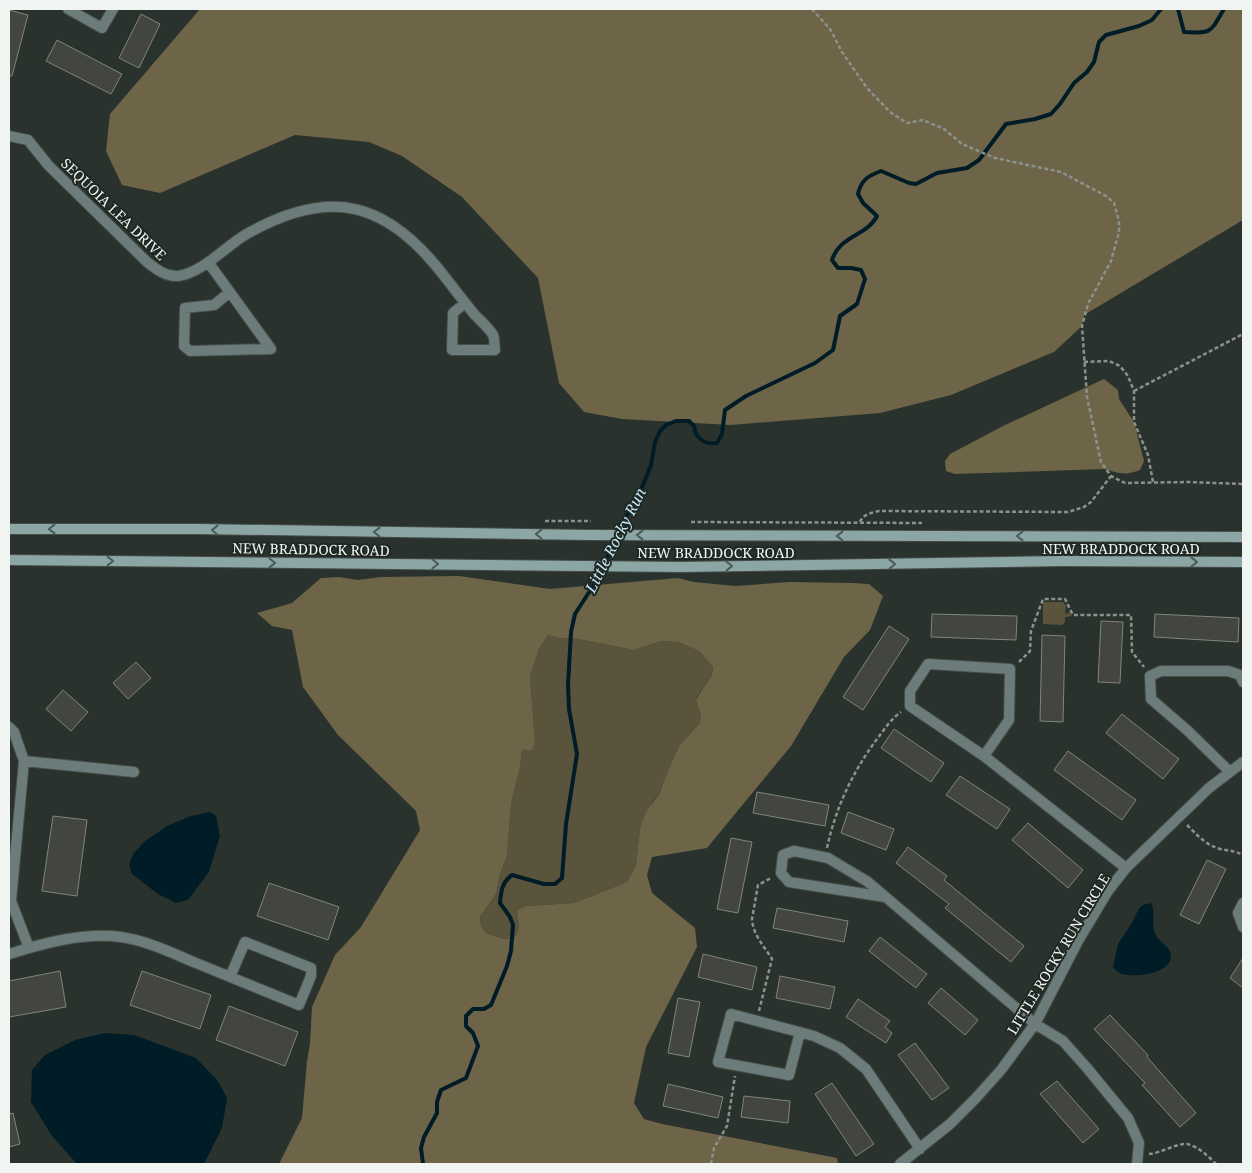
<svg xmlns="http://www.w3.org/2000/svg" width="1252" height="1173" font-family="'Noto Serif',serif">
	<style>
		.green { fill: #5b543d }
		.forest { fill: #6e6549; fill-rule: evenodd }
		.water { fill: #001c27 }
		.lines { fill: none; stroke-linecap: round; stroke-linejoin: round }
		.stream { stroke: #001c27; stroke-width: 4 }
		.building { fill: #42463e; stroke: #81857b }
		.street-casing { stroke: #464d49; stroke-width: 12 }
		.secondary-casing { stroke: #464d49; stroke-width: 12 }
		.path { stroke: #8b928e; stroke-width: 2.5; stroke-dasharray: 4 2.5; stroke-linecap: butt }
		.street { stroke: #6b7c7b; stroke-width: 10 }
		.secondary { stroke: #8ca6a5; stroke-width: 10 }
		.oneway { stroke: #4b5a57 }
		.labels { text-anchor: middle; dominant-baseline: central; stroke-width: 4; stroke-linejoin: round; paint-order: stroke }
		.street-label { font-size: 14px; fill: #f0f5f2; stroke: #202823 }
		.water-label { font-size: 15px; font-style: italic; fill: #c4e8f8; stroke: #202823 }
	</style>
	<rect width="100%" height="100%" fill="#2a322d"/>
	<!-- green -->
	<path class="green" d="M1043,602H1063L1066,606L1065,614L1070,612L1072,616L1065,617V622L1062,625L1043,624Z
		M548,635L559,638L578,639L634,650L661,641L678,642L699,651L713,667L712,675L696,698L701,716L699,724L679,746L666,775L660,793L653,801L640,828L636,865L627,882L574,903L526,906L517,910L519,928L515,937L505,939L487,934L481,926L480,917L496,894L500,874L507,856L511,804L520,768L522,748L535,743L530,676L539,649Z"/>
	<!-- forest -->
	<path class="forest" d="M200,9H1243V220L1084,315L1082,326L1054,352L951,395L880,413L731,425L622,419L584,412L559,383L538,278L462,197L402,156L369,142L295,135L160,193L122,185L106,151L110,114Z
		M1104,379L1118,390L1119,399L1134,422L1144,461L1140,470C1125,476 1119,473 1104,469L955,474L946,471L945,461L950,454L1003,426Z
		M459,576L550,589L678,578L694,582L735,586L790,582L852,583L869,584L883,596L870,630L844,657L791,746L707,848L652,857L647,875L652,893L695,928L697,947L646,1047L634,1103L644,1119L662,1124L837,1158L838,1164H279L302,1118L307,1061L310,1044L312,1007L335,955L361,927L420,830L416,811L338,735L303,687L292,630L272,626L257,613L292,603L321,578L339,577L358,580L381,577ZM548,635L559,638L578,639L634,650L661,641L678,642L699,651L713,667L712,675L696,699L701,716L699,724L679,746L666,775L660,793L647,810L640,828L636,865L627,882L574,903L526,906L517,910L519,928L515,937L505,939L487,934L481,926L480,917L496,894L500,874L507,856L511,804L520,768L522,749L531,751L535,743L530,676L539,649Z"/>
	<!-- water -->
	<path class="water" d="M210,812L216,816L220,836L209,872L188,900L176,903L158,894L132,874L129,864L134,853L145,841L169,825L191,816Z
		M1151,903C1157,913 1149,925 1157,937C1161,943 1170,947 1171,955C1172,974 1135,978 1122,974C1118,973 1116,970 1113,967L1118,944L1133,921L1139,908L1143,905Z
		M105,1033L134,1035L196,1058L218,1081L227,1098L222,1128L204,1164H77L52,1136L31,1102L32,1070L45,1055L75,1040Z"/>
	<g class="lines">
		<!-- stream -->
		<path class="stream" d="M1178,9L1184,32C1213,34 1210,32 1224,9
			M423,1164L421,1148L424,1137L437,1113V1102L441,1090L466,1078L478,1046L473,1033L466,1026V1016L473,1009H484L491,1005L507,966L511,951L513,925L510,917L500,903C501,891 502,882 512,875L544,884H555L562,878L566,824L577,754L569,709L568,685L571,632L575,614L595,583L629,511L639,495L651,465L655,442L660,431L666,425L676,421H689L694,426C695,438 705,445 717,443L722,434L725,410L746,396L815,363L833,350L840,316L857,304L865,279L861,270L851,268H838L832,260C840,235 867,236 877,216L863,203L858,194C861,180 868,176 881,171L909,183L916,184L937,173L967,168L979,160L1006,124L1035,119L1051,114L1060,104L1074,83L1087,72L1094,62L1099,42L1106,35L1139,26L1152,20L1161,9"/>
	</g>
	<!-- building -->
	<path class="building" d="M9,10L28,15L12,76H9Z
		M141,14L160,24L139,68L119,58Z
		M57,40L122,74L111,94L46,61Z
		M932,614L1017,616L1016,640L931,637Z
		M1155,614L1239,618L1238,642L1154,637Z
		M1101,621L1123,622L1120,683L1098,682Z
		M889,626L909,639L863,710L843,697Z
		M1042,635L1065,636L1063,722L1040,721Z
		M136,662L151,678L128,699L113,683Z
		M63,690L88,712L71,731L46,709Z
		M1122,714L1179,759L1163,779L1106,733Z
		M894,729L944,763L931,782L881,748Z
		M1068,751L1136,800L1122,820L1054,770Z
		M960,776L1010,809L997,829L946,795Z
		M757,792L829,805L825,826L753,813Z
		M848,812L894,829L886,850L841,833Z
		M53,816L87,820L77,896L42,891Z
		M1028,823L1083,870L1068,888L1012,840Z
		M731,838L752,842L738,913L717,909Z
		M908,847L947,876L944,880L1024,946L1011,962L945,908L949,904L896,863Z
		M1207,860L1226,869L1199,924L1180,915Z
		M269,883L339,907L328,940L257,916Z
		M777,908L848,921L844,942L773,928Z
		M880,937L927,974L916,988L869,951Z
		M703,954L757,967L752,990L698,977Z
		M1243,958V988L1230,978Z
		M60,971L66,1007L9,1017V981Z
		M142,971L211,995L200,1029L130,1005Z
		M780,976L835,987L830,1009L776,998Z
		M941,988L978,1020L965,1035L928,1003Z
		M678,998L700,1002L689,1057L668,1053Z
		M858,999L890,1021L885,1027L892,1033L886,1043L846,1017Z
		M229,1006L298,1032L285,1066L216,1040Z
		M1110,1015L1148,1055L1147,1057L1196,1113L1180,1127L1142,1085L1145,1083L1094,1029Z
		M915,1043L949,1088L932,1100L898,1055Z
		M1057,1081L1099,1129L1083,1143L1040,1094Z
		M832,1083L874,1144L856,1156L815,1094Z
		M668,1084L723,1097L718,1118L663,1106Z
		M744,1096L790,1101L788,1123L741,1117Z
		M13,1113L20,1144L9,1147V1114Z"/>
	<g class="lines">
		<!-- street casing -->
		<g class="street-casing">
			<path id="street" d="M68,9L102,28L113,9
				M9,136L28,140L49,166L147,262C156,269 166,277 178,276C202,273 225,247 245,235C330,186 387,201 445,277C455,290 465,303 475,315C481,321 489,328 493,335C495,339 494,346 495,350H452L453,313L465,303
				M208,262L271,349L190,351L184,346L185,308L214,305L230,292
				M9,727L14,732L24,761L11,901L29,948
				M984,756L1009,720L1010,669L928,664L910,691V706L984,756L1126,868
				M24,761L134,772
				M1230,772L1187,730L1151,699L1150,676L1161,671H1228L1240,675L1243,682
				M885,897L789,882L781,873L783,855L794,851L828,858L868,882L1035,1024L1063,1041L1087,1068L1128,1118L1139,1143L1137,1164
				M1243,903L1238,913L1243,927
				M9,954C44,943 84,932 121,937C148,941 172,953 196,963C230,977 265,991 299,1005L311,976V968L245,942L230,977
				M800,1032L789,1075L718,1062L731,1014L814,1036L840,1048L866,1069L920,1149
				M900,1164L950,1124L975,1099L1001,1070L1035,1024L1078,941L1108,891L1126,868L1209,788L1243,762"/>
		</g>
		<!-- secondary casing -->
		<g class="secondary-casing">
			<path id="secondary" d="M9,529H199L588,535L1243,537
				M9,560L681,567L1063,561L1243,562"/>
		</g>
		<!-- path -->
		<path class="path" d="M812,9L830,29L842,52L867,88L890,112L907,123L923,120L944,129L962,144L995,158L1061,172L1106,196L1114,203L1119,221V232L1111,261L1088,304L1082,326L1087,397L1101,462L1111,476L1125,483L1188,482L1243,484
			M1084,362L1109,361L1120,366L1128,376L1134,391V422L1148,455L1153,482
			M1134,391L1243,334
			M545,521H591
			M691,522L922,523
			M860,522C863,514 871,513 879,511L1068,512L1084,507L1091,502L1111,476
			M1019,662L1030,651L1031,631L1043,599H1065L1073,615H1131L1132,652L1144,667
			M1187,825C1197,835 1206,845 1220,849C1229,851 1233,850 1243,855
			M827,848C836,806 854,769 880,735C886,727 892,718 901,712
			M759,1011L772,959C764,946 753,935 752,919L758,885L771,878
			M1149,1154C1161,1153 1177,1143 1187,1144C1198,1146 1209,1157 1216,1164
			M711,1164L714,1148L727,1126L735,1076"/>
		<!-- street -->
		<use href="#street" class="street"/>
		<!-- secondary -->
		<use href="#secondary" class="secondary"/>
	</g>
	<!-- one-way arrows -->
	<defs><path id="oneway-chevron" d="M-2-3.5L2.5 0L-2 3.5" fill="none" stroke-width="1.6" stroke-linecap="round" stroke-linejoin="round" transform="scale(1.25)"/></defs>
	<g class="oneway">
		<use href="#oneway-chevron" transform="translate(52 529) rotate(-180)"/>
		<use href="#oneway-chevron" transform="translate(215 530) rotate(-179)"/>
		<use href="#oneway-chevron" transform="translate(377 532) rotate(-179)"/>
		<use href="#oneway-chevron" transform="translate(539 534) rotate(-179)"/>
		<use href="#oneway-chevron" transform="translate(640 535) rotate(-180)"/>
		<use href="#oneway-chevron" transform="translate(840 536) rotate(-180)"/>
		<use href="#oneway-chevron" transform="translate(1020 536) rotate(-180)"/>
		<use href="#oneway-chevron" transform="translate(110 561)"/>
		<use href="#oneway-chevron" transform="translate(1194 562)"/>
		<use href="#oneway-chevron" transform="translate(272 563) rotate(1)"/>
		<use href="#oneway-chevron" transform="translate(435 564) rotate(1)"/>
		<use href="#oneway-chevron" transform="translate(892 564) rotate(-1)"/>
		<use href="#oneway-chevron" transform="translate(729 566) rotate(-1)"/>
	</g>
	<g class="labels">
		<!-- street labels -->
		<g class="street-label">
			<text transform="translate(114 209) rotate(44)">SEQUOIA LEA DRIVE</text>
			<text x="1121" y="548">NEW BRADDOCK ROAD</text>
			<text transform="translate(311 549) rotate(1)">NEW BRADDOCK ROAD</text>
			<text x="716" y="552">NEW BRADDOCK ROAD</text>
			<text transform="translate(1058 954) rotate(-59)">LITTLE ROCKY RUN CIRCLE</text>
		</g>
		<!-- water labels -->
		<g class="water-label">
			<text transform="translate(615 540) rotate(-63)">Little Rocky Run</text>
		</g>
	</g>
	<!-- border -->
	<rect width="1252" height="1173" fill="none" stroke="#f0f5f2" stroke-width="20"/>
</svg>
